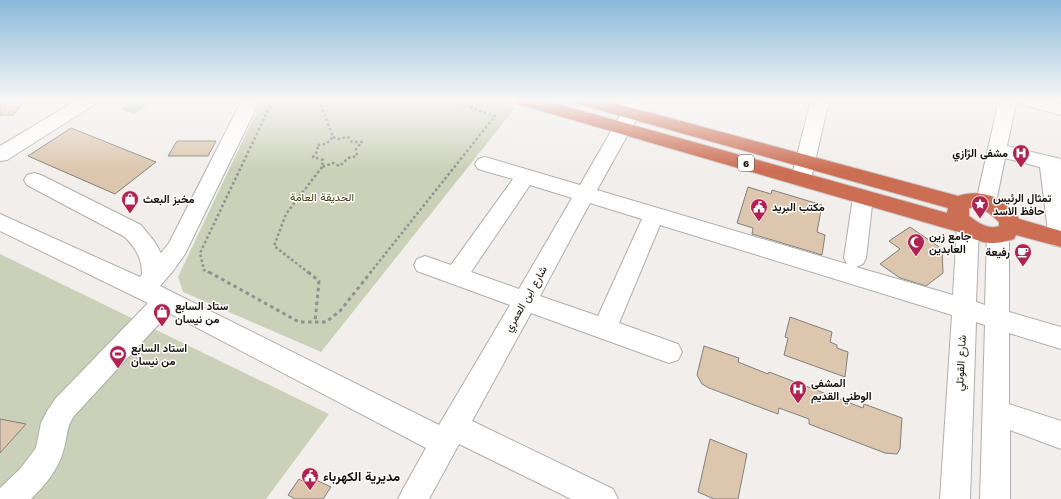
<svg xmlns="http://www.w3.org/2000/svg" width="1061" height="499" font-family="'Work Sans',Vazirmatn,sans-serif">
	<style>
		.green { fill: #cbd1b8 }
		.water { fill: #9bc1c6 }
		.building { fill: #dcc7ae; stroke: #82807d }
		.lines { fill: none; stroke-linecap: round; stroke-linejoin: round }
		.minor-casing { stroke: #b1aeab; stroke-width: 2 }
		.highway-casing { stroke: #cbcaca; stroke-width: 2 }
		.path-far1 { stroke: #92908e; stroke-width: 2.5; stroke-dasharray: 2.5 2.5; stroke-linecap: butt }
		.path { stroke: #92908e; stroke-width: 3; stroke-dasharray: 3.5 3.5; stroke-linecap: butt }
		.minor { fill: #fff; fill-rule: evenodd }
		.highway { fill: #cc6e54; fill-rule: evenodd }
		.labels { text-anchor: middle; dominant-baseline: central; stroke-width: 3; stroke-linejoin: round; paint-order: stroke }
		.shield { fill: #fffcf9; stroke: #585755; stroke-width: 1 }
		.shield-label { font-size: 10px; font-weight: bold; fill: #11100f }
		.poi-label { font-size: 11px; font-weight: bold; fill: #11100f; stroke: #fffcf9; text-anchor: start }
		.park-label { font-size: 11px; fill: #363e0c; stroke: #fffcf9 }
		.street-label { font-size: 11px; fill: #11100f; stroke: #fffcf9 }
		.near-poi-label { font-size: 13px; font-weight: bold; fill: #11100f; stroke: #fffcf9; text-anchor: start }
	</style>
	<rect width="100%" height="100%" fill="#f1eeeb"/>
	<!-- green -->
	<path class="green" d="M262,100H486L515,108L321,352L183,292L178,277Z
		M0,254L329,414L266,499H0Z"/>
	<!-- water -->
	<path class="water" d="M134,100H155L134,114L120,109Z"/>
	<!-- building -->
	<path class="building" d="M25,100L13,115H0V101Z
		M71,128L156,162L115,194L28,156Z
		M177,141H216L208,156H168Z
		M748,187L771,194L772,190L822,205L817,232L825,235L822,255L752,234L753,228L737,223Z
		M910,227L942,249L943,273L926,286L900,278L880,264L900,249L889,241Z
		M790,317L832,332L830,342L837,345V348L848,352L845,377L784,355L788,338L785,337Z
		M704,346L739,358L738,362L768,374L769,372L863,408L864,404L902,418L900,449L897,454L885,453L809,424V419L779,408L778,414L709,388L702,384L697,375Z
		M0,419L26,424L0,453Z
		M710,439L747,454L738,499H714L698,492Z
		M312,478L331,487L323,499H295L288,495L299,479L308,484Z"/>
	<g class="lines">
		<!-- minor casing -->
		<g class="minor-casing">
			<path id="minor" d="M77,100H98L95,104L7,160L0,161V146Z
				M242,100H260L185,254L173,271L160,286L439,425L510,305L417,271L414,265L417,259L425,256L451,265L513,179L478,169L475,164L478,159L485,157L580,185L629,100H647L597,190L847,264L844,258L853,197L856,192L863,190L870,192L873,197L866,258L863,264L856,267L953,295L957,227L960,221L968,219L976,221L979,227L976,302L985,305L987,236L990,230L998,228L1006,230L1009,236V312L1061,327V349L1009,333V404L1061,421V449L1010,430V499H980L985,325L976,322L970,499H940L952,315L660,225L619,323L678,344L682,352L678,360L669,363L531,313L472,421L613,489L618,499H571L459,444L429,499H398L403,489L426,448L169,313L74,416C65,430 68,437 63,452C57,471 45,485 31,499H0V488L20,469L33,452L36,448L41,423L47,411L56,398L148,303L0,231V214L140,277L142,274C142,258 136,249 125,237L27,185L24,180L27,175L34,173L41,175L141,225L154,241L161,253L169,243ZM530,185L572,198L519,289L471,272ZM590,203L642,219L598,316L540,296Z
				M811,100H829L811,179L808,184L801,186L794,184L791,179Z
				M999,100H1045L1061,103V115L1016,103L1007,146L1061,159V247L1052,245L1049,239L1040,167L1005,158L996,202L993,207L986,209L979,207L976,202Z"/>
		</g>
		<!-- highway casing -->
		<g class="highway-casing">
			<path id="highway" d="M515,100H543L947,213L948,208L578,104L575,100H603L958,196C981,188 1008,198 1019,219L1061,231V247L1016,235L1014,239C993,246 982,244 962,233L518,104ZM969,208C981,205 991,214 999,222V226C989,230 978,223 969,216Z"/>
		</g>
		<!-- path-far1 -->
		<path class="path-far1" d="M319,100L333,137
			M333,137L338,139L348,137L352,142H362L356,149L357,156L348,158L340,166L333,163L322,167L323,160L313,157L318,150L317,145L326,144Z
			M210,273L204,270L200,253L273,100
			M309,273L274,246L286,214L322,167
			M370,273L495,116L446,100"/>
		<!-- path -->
		<path class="path" d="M209,272L299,322H326L340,311L371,272
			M308,272L319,281L315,322"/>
		<!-- minor -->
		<use href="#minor" class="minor"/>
		<!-- highway -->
		<use href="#highway" class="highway"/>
	</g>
	<!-- sky -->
	<linearGradient id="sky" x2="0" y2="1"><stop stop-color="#89b9da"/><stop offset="0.59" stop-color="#f9f7f6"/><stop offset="1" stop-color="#f9f7f6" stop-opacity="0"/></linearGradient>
	<rect width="1061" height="170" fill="url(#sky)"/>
	<!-- icons -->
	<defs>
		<g id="hospital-pin" transform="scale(0.9)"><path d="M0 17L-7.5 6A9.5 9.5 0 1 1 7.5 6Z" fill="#b22251" stroke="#fffcf9"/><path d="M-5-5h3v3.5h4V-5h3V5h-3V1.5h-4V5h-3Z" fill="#fff"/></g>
		<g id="shop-pin" transform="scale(0.9)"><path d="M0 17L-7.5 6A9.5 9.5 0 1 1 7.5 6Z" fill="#b22251" stroke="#fffcf9"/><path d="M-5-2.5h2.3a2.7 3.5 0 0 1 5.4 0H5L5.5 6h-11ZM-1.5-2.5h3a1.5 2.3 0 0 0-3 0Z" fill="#fff"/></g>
		<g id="sight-pin" transform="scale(0.9)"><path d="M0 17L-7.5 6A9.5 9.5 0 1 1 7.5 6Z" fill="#b22251" stroke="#fffcf9"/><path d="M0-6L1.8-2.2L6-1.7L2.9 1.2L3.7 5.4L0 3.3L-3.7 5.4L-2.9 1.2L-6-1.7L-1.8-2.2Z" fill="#fff"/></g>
		<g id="civic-pin" transform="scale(0.9)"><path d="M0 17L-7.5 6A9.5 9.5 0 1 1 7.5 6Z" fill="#b22251" stroke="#fffcf9"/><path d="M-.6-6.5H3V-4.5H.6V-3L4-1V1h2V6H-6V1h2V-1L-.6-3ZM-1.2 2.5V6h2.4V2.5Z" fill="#fff"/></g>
		<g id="mosque-pin" transform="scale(0.9)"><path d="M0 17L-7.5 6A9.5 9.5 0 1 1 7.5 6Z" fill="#b22251" stroke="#fffcf9"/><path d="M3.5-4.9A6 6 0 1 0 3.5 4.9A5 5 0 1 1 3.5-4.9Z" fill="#fff"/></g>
		<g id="cafe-pin" transform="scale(0.9)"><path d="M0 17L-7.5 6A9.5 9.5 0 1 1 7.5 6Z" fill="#b22251" stroke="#fffcf9"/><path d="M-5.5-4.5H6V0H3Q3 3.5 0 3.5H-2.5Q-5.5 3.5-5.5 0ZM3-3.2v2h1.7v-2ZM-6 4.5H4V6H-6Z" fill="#fff"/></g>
		<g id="stadium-pin" transform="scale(0.9)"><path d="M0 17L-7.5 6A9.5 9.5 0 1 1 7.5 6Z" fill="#b22251" stroke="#fffcf9"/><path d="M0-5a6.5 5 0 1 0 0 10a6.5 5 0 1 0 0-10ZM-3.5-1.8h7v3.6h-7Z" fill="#fff"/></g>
	</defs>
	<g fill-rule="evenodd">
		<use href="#hospital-pin" x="1021" y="153"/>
		<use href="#shop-pin" x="130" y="199"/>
		<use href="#sight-pin" x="980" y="204"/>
		<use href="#civic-pin" x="759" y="207"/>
		<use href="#mosque-pin" x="916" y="242"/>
		<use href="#cafe-pin" x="1023" y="252"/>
		<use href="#shop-pin" x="162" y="312"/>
		<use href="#stadium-pin" x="118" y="354"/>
		<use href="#hospital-pin" x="798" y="389"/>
		<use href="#civic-pin" x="310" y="476"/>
	</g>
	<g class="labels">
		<!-- shield labels -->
		<rect class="shield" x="738" y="155" width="16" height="16" rx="3"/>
		<g class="shield-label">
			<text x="746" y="163">6</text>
		</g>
		<!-- poi labels -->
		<g class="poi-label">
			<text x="1008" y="153" text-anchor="end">مشفى الرّازي</text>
			<text x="993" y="198">تمثال الرئيس<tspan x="993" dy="13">حافظ الاسد</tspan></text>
			<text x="143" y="199">مخبز البعث</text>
			<text x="772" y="207">مكتب البريد</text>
			<text x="929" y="236">جامع زين<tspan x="929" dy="13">العابدين</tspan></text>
			<text x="1010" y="252" text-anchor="end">رفيعة</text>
			<text x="175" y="306">ستاد السابع<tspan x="175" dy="13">من نيسان</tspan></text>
			<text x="131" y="348">استاد السابع<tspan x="131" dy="13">من نيسان</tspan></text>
			<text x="811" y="383">المشفى<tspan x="811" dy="13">الوطني القديم</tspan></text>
		</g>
		<!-- park labels -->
		<g class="park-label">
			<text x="322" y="197">الحديقة العامة</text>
		</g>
		<!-- street labels -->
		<g class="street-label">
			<text transform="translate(526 299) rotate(-60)">شارع ابن العمري</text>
			<text transform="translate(961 363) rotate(-87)">شارع القوتلي</text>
		</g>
		<!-- near-poi labels -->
		<g class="near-poi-label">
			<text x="323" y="476">مديرية الكهرباء</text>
		</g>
	</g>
</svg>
